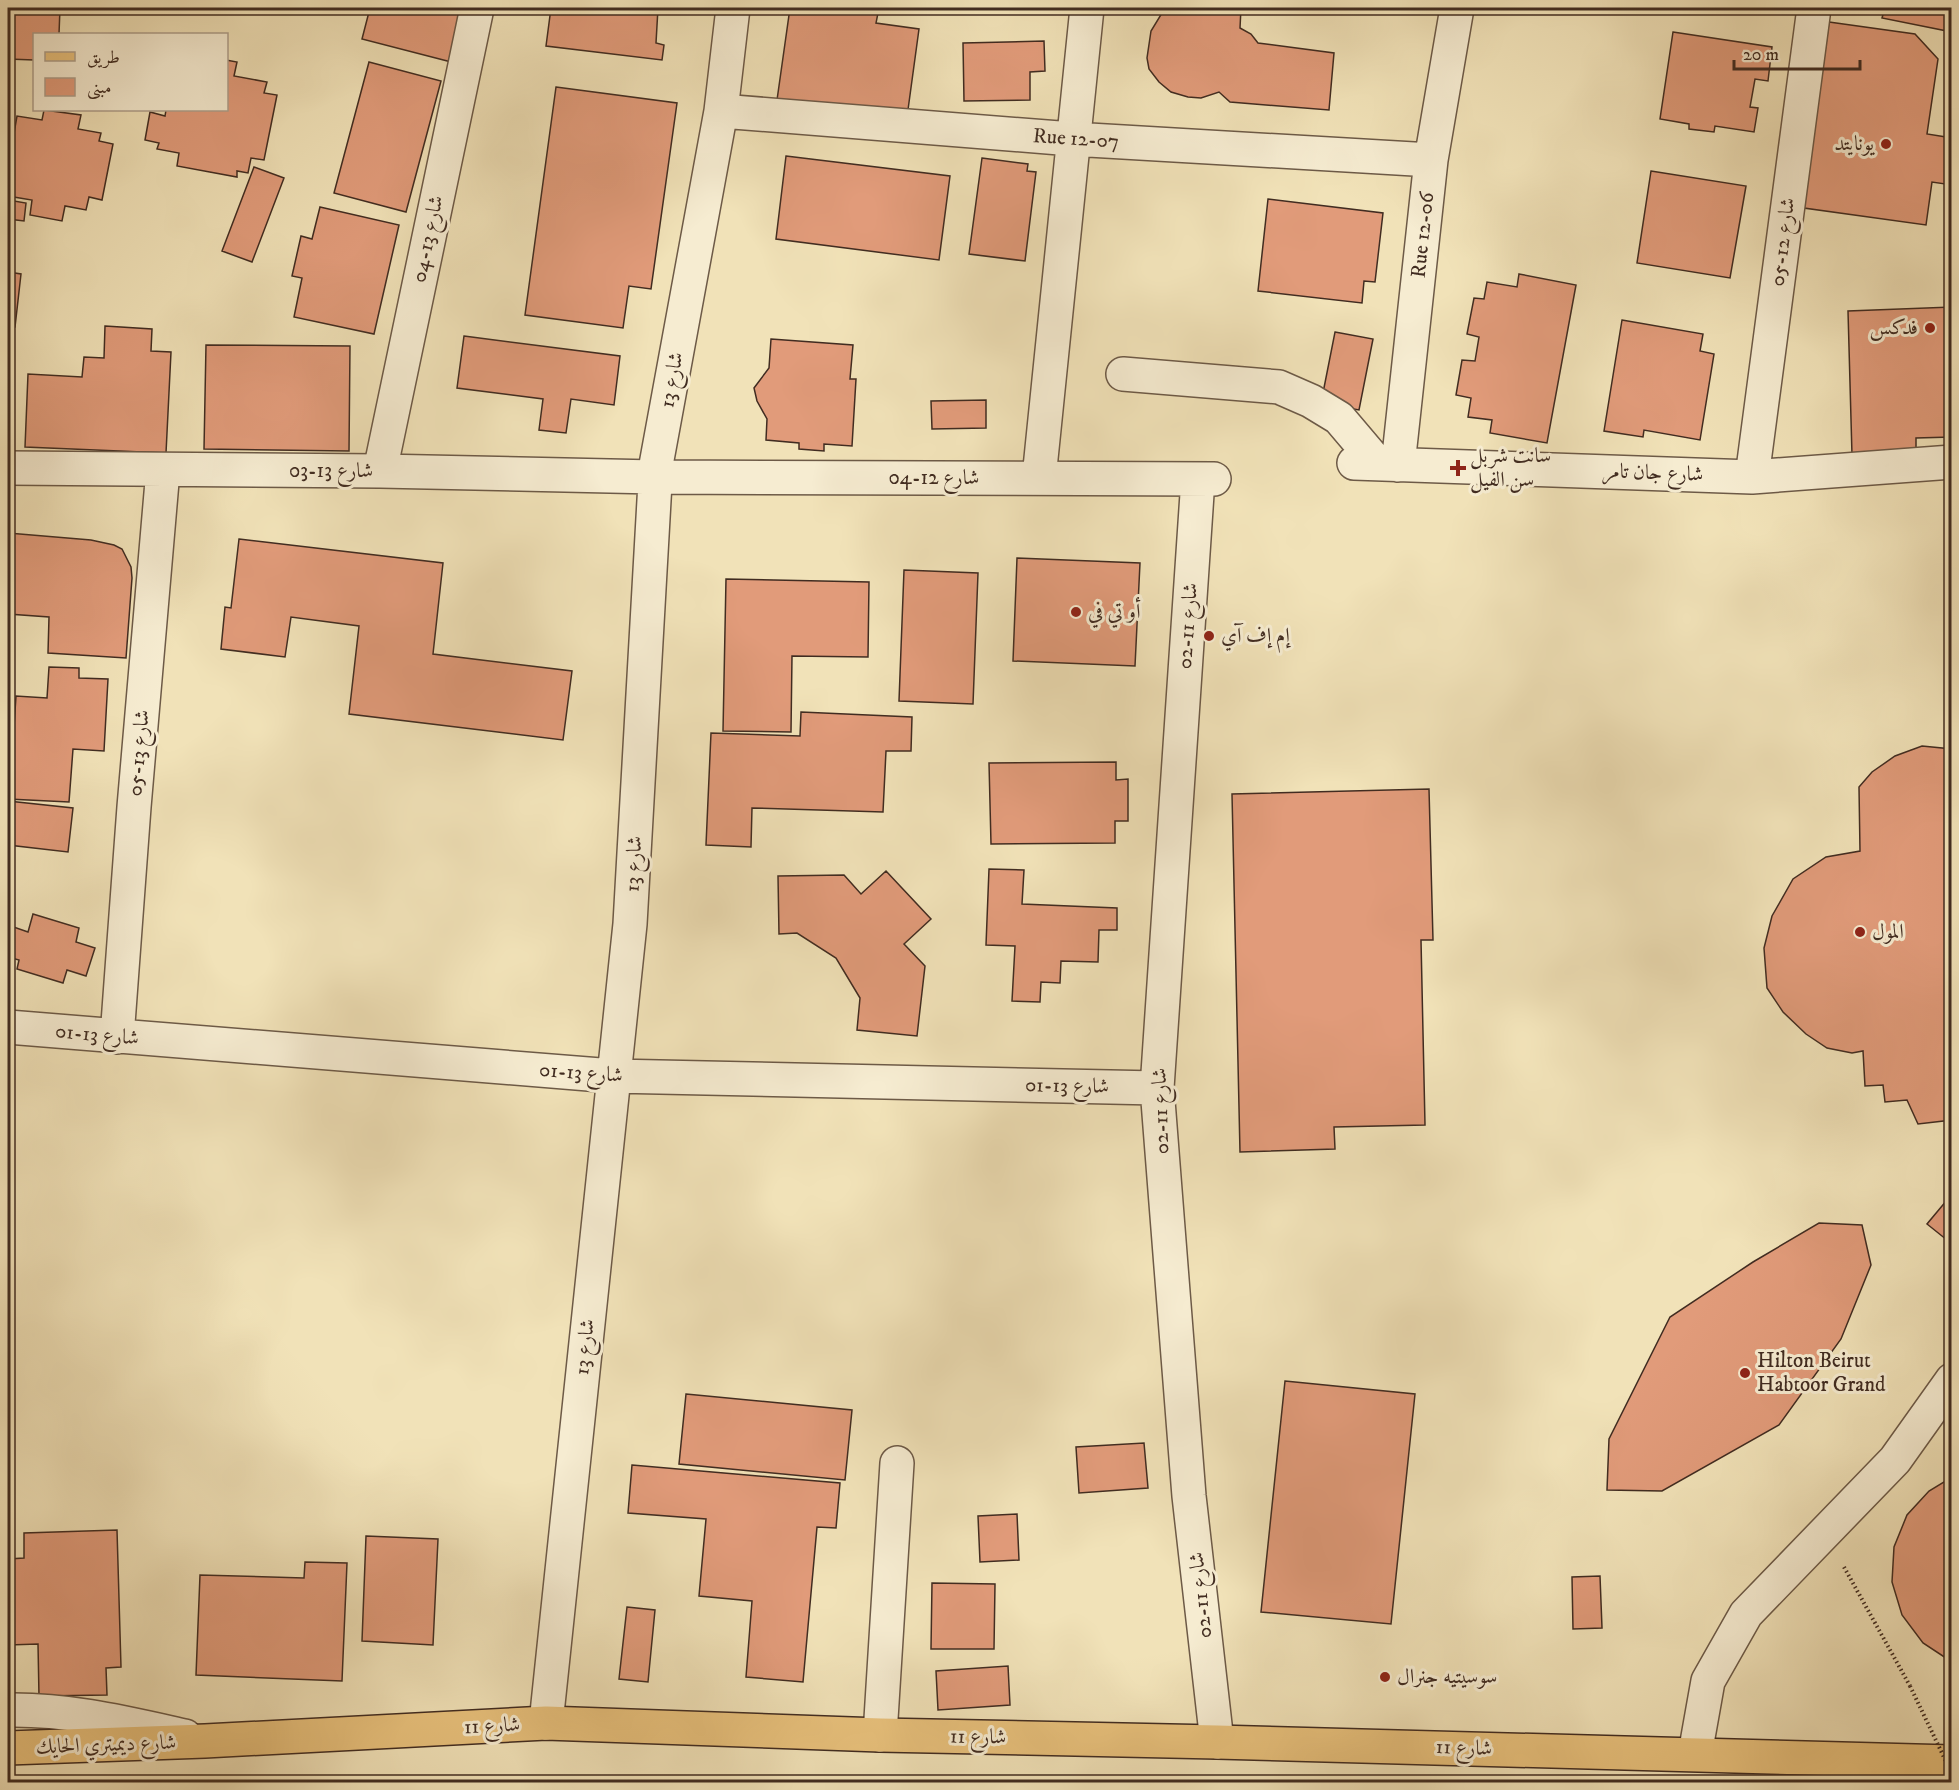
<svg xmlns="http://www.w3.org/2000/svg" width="1959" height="1790" font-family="'IM FELL DW Pica',Amiri,serif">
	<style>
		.building { fill: #e19b7a; stroke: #412c21; stroke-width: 1.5 }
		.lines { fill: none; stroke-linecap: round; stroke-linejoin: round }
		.minor-casing { stroke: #6d5a47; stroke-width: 36 }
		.major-casing { stroke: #412c21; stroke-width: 36 }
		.path { stroke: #412c21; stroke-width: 4; stroke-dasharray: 1.5 3; stroke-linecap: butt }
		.minor { stroke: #f6ecd1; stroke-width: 33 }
		.major { stroke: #e8c17c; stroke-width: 33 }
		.path-bridge { stroke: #412c21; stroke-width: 4; stroke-dasharray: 1.5 3; stroke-linecap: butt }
		.poi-dot { fill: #8f2418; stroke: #f6ecd1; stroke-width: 2 }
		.labels { text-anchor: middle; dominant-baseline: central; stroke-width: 6; stroke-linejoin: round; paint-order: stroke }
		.street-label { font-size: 21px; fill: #412c21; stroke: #f6ecd1 }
		.poi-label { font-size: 21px; fill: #412c21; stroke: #f6ecd1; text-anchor: start }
	</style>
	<rect width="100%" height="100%" fill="#f1e2b8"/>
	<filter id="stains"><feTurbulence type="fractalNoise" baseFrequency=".00333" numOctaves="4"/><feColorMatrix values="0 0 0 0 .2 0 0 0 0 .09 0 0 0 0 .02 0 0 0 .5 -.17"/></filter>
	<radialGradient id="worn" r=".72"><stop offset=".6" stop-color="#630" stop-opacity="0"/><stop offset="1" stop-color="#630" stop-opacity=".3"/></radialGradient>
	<!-- building -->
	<path class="building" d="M8,8H60L59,34H72H34V60L8,59Z
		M370,8H464L459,64L362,39Z
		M551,8H658L656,43L664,45L662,60L546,46Z
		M790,8H879L876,23L919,29L907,117L777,100Z
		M1165,8H1241L1240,28L1251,34L1258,43L1334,53L1329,110L1230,102L1219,92L1201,98L1188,97L1171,92L1159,82L1149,69L1147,58L1151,31Z
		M1885,8H1952V32L1882,18Z
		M1829,22L1915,34L1938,59L1927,134L1952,138V185L1932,182L1926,225L1804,208Z
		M1673,32L1772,47L1768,81L1755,79L1750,107L1758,108L1754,132L1715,126L1714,132L1689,129V124L1660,119Z
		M1044,41L1045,71L1030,72V100L964,101L963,43Z
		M226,60L237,62L234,76L267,82L264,93L277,95L264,160L251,158L248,173L237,171V177L177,166L179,153L157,149L159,143L145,140L150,112L165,116L166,110H226Z
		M369,62L441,81L406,212L334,193Z
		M556,87L677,103L651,289L629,286L623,328L525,315Z
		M44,110L81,115L78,129L101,133L99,141L113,144L102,200L89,197L86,210L65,206L62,221L30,215L32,200L8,196V167L17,116L42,120Z
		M786,156L950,176L939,260L776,239Z
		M982,158L1028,164L1027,171L1036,172L1025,261L969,254Z
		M254,167L284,178L252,262L222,251Z
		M1651,171L1746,186L1730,278L1637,263Z
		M1268,199L1383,213L1375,282L1364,281L1362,303L1258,291Z
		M8,200L26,203L24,221L8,219Z
		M320,207L399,225L374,334L294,317L302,278L292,276L301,236L312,239Z
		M8,272L21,274L15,327L8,326Z
		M1519,274L1576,285L1547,443L1490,433L1492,420L1468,417L1471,398L1456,395L1462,360L1475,361L1479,337L1467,334L1474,298L1484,299L1487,282L1517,287Z
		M1952,307V437L1916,438V453L1852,455L1848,311Z
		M1622,320L1703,334L1700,351L1714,354L1700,440L1644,430L1643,437L1604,431Z
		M105,326L152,329L151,351L171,352L166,453L25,447L28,374L82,377L84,357L104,358Z
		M1335,332L1373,339L1359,410L1321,403Z
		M464,336L620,356L614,405L571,399L566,433L539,430L543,399L457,388Z
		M771,339L853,345L850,379H856L852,446L824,444V451L799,449V443L766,440L767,419L757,401L754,388L769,368Z
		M206,345L350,346L349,451L204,449Z
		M986,400V428L932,429L931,401Z
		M8,533L91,540L114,545L122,549L131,567L132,578L126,658L48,653L49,617L8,614Z
		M239,539L443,563L433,654L572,671L563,740L349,714L359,626L291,617L285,657L221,649L225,607L231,608Z
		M1017,558L1140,563L1135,666L1013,661Z
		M904,570L978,573L973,704L899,701Z
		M726,579L869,582L868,657L792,656L791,732L723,731Z
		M49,667L79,668V678L108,679L104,751L73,749L69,802L8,799V726H14L16,696L47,698Z
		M801,712L912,717L911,751H886L883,812L752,808L751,847L706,845L711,733L800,736Z
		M1922,746L1952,749V1120L1918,1124L1907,1100L1885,1102L1883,1085L1865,1086L1863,1051L1852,1053L1827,1048L1806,1034L1783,1012L1767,988L1764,948L1772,916L1793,879L1826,857L1860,851L1859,787L1872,772L1895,756Z
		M1116,762V780L1128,779V821H1115V843L991,844L989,763Z
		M1429,789L1433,940H1421L1425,1125L1334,1127L1335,1149L1240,1152L1232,794Z
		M8,801L73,808L68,852L8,845Z
		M989,869L1024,870L1022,904L1117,908V930H1099L1098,962L1061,961L1060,983L1041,982L1040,1002L1012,1001L1015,946L986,945Z
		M886,871L931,919L904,944L925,966L917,1036L857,1030L860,998L836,958L797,933L779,934L778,876L844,875L861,894Z
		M33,914L79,928L76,942L95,948L86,976L67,970L63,983L17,969L19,960L8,957V925L28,932Z
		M1952,1194V1244L1927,1224Z
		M1819,1223L1862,1225L1871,1265L1841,1339L1779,1425L1662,1491L1607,1490L1609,1439L1670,1317L1753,1262Z
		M1285,1381L1415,1394L1391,1624L1261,1612Z
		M686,1394L852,1410L845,1480L679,1464Z
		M1144,1443L1148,1488L1079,1493L1076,1447Z
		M632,1465L840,1483L836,1528L817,1527L803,1682L746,1677L752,1601L699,1596L706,1519L628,1513Z
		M1952,1477V1662L1923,1643L1902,1615L1892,1582L1894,1547L1907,1515L1929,1491Z
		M1017,1514L1019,1560L980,1562L978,1516Z
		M117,1530L121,1667L106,1668L107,1695L39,1696L38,1644L8,1645V1559L24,1558V1533Z
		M366,1536L438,1539L433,1645L362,1641Z
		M305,1562L347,1563L342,1681L196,1675L200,1575L304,1578Z
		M1600,1576L1602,1628L1573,1629L1572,1577Z
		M932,1583L995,1584L994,1649H931Z
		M627,1607L655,1610L648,1682L619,1679Z
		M1008,1666L1010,1705L938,1710L936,1671Z"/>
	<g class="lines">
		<!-- minor casing -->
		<g class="minor-casing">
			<path id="minor" d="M721,111L1072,139L1431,160
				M1123,374L1279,387L1311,401L1339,418L1378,464
				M1354,463L1752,477L1952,462
				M1398,465L1431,160L1457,8
				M8,468L380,471L655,477L1214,479
				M380,471L477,8
				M1752,477L1814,8
				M1039,478L1087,8
				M1198,479L1157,1088L1189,1496L1217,1742
				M8,1027L613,1076L1157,1088
				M117,1037L134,807L163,470
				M8,1710C69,1709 126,1723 185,1736
				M546,1723L630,924L656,465L721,111L733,8
				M880,1735L897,1463
				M1695,1754L1708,1681L1746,1614L1895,1460L1952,1380"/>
		</g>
		<!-- major casing -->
		<g class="major-casing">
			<path id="major" d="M8,1748L205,1741L546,1723L880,1735L1217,1742L1952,1762"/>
		</g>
		<!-- path -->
		<path class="path" d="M1844,1567L1910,1686"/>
		<!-- minor -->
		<use href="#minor" class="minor"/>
		<!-- major -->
		<use href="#major" class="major"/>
		<!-- path-bridge -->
		<path class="path-bridge" d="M1910,1686L1952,1774"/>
	</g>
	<!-- markers -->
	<g class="poi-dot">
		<circle cx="1886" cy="144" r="6"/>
		<circle cx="1930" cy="328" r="6"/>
		<path d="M1455 459h6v6h6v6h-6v6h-6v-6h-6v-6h6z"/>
		<circle cx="1076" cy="612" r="6"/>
		<circle cx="1209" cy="636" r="6"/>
		<circle cx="1860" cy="932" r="6"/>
		<circle cx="1745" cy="1373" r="6"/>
		<circle cx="1385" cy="1677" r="6"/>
	</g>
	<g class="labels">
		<!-- street labels -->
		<g class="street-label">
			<text transform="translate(1076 139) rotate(4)">Rue 12-07</text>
			<text transform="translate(1423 235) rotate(-84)">Rue 12-06</text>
			<text transform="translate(428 239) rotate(-78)">شارع 13-04</text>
			<text transform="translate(1783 242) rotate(-83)">شارع 12-05</text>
			<text transform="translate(672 380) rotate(-80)">شارع 13</text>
			<text x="331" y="471">شارع 13-03</text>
			<text transform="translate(1653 473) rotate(2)">شارع جان تامر</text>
			<text x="934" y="478">شارع 12-04</text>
			<text transform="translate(1188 626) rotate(-86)">شارع 11-02</text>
			<text transform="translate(139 753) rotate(-85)">شارع 13-05</text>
			<text transform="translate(634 864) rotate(-87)">شارع 13</text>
			<text transform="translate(97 1035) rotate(5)">شارع 13-01</text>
			<text transform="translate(581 1073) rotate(4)">شارع 13-01</text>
			<text transform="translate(1067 1086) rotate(1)">شارع 13-01</text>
			<text transform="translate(1161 1111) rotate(-92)">شارع 11-02</text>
			<text transform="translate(585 1347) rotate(-84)">شارع 13</text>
			<text transform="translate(1201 1595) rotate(-96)">شارع 11-02</text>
			<text transform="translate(492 1726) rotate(-3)">شارع 11</text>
			<text transform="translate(978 1737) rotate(1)">شارع 11</text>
			<text transform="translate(106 1745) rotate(-2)">شارع ديميتري الحايك</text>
			<text transform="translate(1464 1748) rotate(2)">شارع 11</text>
		</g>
		<!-- poi labels -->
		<g class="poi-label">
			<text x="1874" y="144" text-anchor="end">يونايتد</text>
			<text x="1918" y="328" text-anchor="end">فدكس</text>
			<text x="1470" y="456">سانت شربل<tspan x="1470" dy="24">سن الفيل</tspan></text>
			<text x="1088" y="612">أو تي في</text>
			<text x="1221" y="636">إم إف آي</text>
			<text x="1872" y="932">المول</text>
			<text x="1757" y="1361">Hilton Beirut<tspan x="1757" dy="24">Habtoor Grand</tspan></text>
			<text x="1397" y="1677">سوسيتيه جنرال</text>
		</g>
	</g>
	<!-- margin -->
	<rect width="1959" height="1790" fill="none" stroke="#f1e2b8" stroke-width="30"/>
	<rect x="9" y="9" width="1941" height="1772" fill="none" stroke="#412c21" stroke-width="3"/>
	<rect x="15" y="15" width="1929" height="1760" fill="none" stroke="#412c21" stroke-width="1.5"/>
	<!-- legend -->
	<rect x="33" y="33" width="195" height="78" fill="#f6ecd1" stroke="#ae9f8b" stroke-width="1.5"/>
	<rect x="45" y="52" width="30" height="9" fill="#e8c17c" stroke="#ae9f8b" stroke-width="1.5"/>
	<text x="87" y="63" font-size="18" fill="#412c21">طريق</text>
	<rect x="45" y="78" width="30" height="18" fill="#e19b7a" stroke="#ae9f8b" stroke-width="1.5"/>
	<text x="87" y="93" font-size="18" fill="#412c21">مبنى</text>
	<!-- scale -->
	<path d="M1734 60v9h126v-9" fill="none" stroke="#412c21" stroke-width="3"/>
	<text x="1743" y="60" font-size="18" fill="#412c21" stroke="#f6ecd1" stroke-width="4.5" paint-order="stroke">20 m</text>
	<rect width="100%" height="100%" filter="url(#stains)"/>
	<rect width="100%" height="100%" fill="url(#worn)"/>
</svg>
